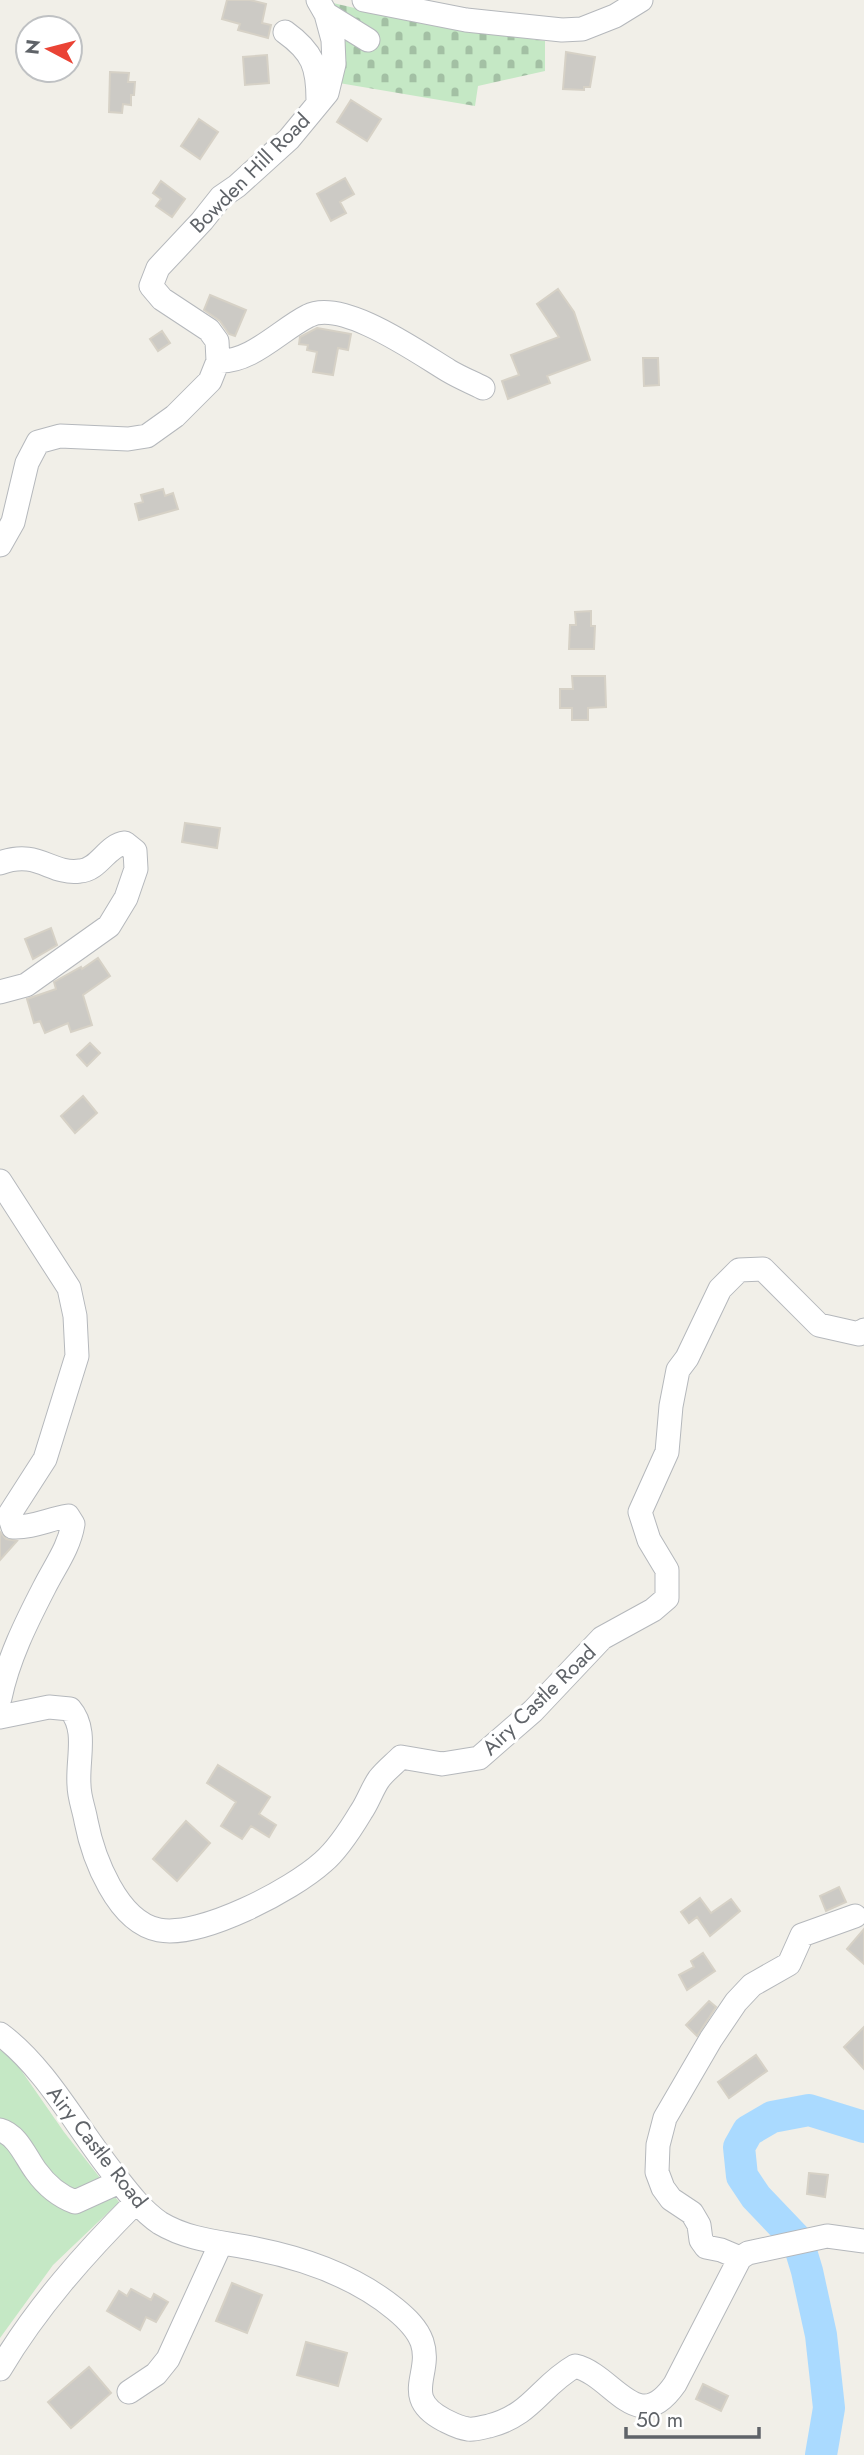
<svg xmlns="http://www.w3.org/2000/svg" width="864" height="2455" font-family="Jost,sans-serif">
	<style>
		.cemetery { fill: url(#cemetery-stones) }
		.green { fill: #c5e8c5 }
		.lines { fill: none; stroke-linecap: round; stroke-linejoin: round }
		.river { stroke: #aadaff; stroke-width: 32 }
		.building { fill: #cccac5; stroke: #d6d1c6; stroke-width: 2 }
		.minor-casing { stroke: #b5b8bc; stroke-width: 25 }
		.minor { stroke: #fff; stroke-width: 23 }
		.labels { text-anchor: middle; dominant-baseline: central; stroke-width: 6; stroke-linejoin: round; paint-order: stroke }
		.street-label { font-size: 21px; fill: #5f6368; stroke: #fff }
	</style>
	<defs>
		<pattern id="cemetery-stones" width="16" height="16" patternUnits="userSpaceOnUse" patternTransform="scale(1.75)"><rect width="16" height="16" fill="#c5e8c5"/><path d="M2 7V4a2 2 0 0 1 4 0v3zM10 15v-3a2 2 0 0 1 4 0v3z" fill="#a3c0a4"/></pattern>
	</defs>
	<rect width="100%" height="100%" fill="#f1efe8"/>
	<!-- cemetery -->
	<path class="cemetery" d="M333,3L415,22L545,41V71L478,86L475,106L339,83Z"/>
	<!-- green -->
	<path class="green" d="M0,2050L14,2060L64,2132L119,2202L53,2265L0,2338Z"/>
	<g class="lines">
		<!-- river -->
		<path class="river" d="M821,2455L829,2408L821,2335L807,2271L798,2241L756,2197L742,2176L739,2147L748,2131L772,2117L809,2110L864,2127"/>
	</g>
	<!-- building -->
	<path class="building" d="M227,0H250L266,4L262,23L271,25L268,38L238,30L240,24L222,19Z
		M566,52L595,57L590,87H584V90L563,89Z
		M267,55L269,83L245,85L243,57Z
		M110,72L129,73L128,82H135L134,95H131V105L123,104L122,113L109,112Z
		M351,100L381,119L367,141L337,122Z
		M199,119L218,132L200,159L181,146Z
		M345,178L354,194L340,202L346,213L331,221L317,194Z
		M161,181L185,199L172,217L156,206L161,199L153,193Z
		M558,289L574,312L590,360L547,376L550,383L508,399L502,381L519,375L511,355L559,337L537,304Z
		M210,295L246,310L235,336L229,334L220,321L204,310Z
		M317,328L351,334L348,350L338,348L333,375L313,372L317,352L307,350L308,345L299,344L300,337Z
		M162,331L170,343L158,351L150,339Z
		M643,358H658L659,385L644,386Z
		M163,489L165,496L173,493L178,509L139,520L135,504L143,502L141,495Z
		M591,611V626H595L594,649H569L570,625H576L575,612Z
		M572,676H605L606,707L588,708V720H572V708H560V689H573Z
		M185,823L220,828L217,848L182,842Z
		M51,928L57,945L33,959L25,939Z
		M98,958L110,976L83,995L92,1025L71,1032L68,1023L45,1033L40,1021L34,1023L27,999L56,989L54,982L81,967L82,969Z
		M90,1043L100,1053L87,1066L77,1055Z
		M83,1096L97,1113L75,1133L61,1116Z
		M0,1532L6,1539L17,1541L0,1560Z
		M218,1765L270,1797L259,1814L276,1825L269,1837L251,1826L242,1839L221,1826L236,1802L207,1783Z
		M186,1821L210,1843L177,1881L153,1859Z
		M839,1887L846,1902L826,1911L820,1896Z
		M700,1898L711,1913L731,1899L740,1911L710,1936L697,1917L689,1923L681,1912Z
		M864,1929V1964L847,1949Z
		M703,1953L715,1971L687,1990L679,1975L694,1967L691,1961Z
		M709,2001L716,2007L697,2036L686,2025Z
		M864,2027V2069L844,2047Z
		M756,2055L767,2071L729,2098L718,2082Z
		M809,2173L828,2175L825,2197L807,2194Z
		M232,2283L262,2295L247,2333L216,2321Z
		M131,2289L151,2300L154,2294L168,2302L156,2322L146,2317L140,2330L107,2311L119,2291L127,2296Z
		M306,2342L347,2353L338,2386L297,2375Z
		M89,2367L111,2393L71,2428L48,2402Z
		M703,2384L728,2396L721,2411L696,2399Z"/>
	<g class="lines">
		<!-- minor casing -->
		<g class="minor-casing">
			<path id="minor" d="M364,0L466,20L562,30L582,29L615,16L641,0
				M326,14L368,40
				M285,32C313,52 318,67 318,100
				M218,361C251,363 280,330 308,316C342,298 419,353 449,371C459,377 471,382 483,388
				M0,545L13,522L27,463L38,442L60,436L128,439L147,436L175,416L210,381L218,361L217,341L209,330L162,299L151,286L158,268L202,221L221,197L237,186L289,139L327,93L334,64L333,40L326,14L318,0
				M0,863C39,849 50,875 80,871C99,870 107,845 125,843L135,851L136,869L126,898L109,926L26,985L0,992
				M0,1181L69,1288L75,1316L77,1356L45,1459L9,1515L13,1527C32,1528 49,1519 68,1516L73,1524C69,1548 55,1566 44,1588C26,1623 8,1659 0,1698
				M0,1717L49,1707L70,1709C88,1730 77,1759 79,1785C79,1797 84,1809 86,1821C93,1857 117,1922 159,1930C201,1938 292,1890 323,1862C336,1851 352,1827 361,1812C368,1802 372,1789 379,1779C385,1771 394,1764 401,1757L442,1764L479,1758L533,1711L602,1638L653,1610L667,1598V1570L649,1540L640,1512L667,1452L671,1406L678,1370L687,1358L720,1289L739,1270L763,1269L819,1325L859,1334L864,1330
				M0,2034C46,2068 77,2128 113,2173C127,2191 141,2210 160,2223C190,2241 223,2242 256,2249C306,2259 356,2277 395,2309C406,2318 417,2328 422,2342C433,2374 400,2397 444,2420C452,2424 459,2428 468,2429C475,2430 483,2427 489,2426C532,2415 540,2386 575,2366C614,2375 637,2439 675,2384L740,2258L748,2253L827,2236L864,2241
				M0,2130C18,2135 26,2158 36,2171C46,2185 59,2196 75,2202L119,2182
				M740,2258L721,2250L706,2247L701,2240L699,2225L692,2213L671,2199L663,2188L657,2172L658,2145L665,2118L711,2039L736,2002L752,1985L789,1964L802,1935L855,1916
				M0,2369C37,2307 85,2253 136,2202
				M129,2392L156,2374L168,2359L221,2243"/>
		</g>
		<!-- minor -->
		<use href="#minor" class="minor"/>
	</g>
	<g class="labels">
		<!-- street labels -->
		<g class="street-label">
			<text transform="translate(250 173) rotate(-45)">Bowden Hill Road</text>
			<text transform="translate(539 1700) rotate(-44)">Airy Castle Road</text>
			<text transform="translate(97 2147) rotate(52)">Airy Castle Road</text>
		</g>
	</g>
	<!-- north arrow -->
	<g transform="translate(49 49) rotate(277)"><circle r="33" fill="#ffffff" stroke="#bfc1c3" stroke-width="2"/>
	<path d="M0-5L12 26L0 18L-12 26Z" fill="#ea4335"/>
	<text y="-10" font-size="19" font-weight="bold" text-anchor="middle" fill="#5f6368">N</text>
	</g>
	<!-- scale -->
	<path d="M626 2427v10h133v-10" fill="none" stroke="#5f6368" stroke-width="3.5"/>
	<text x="636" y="2427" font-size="21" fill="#5f6368" stroke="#ffffff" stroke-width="5" paint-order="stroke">50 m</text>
</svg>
